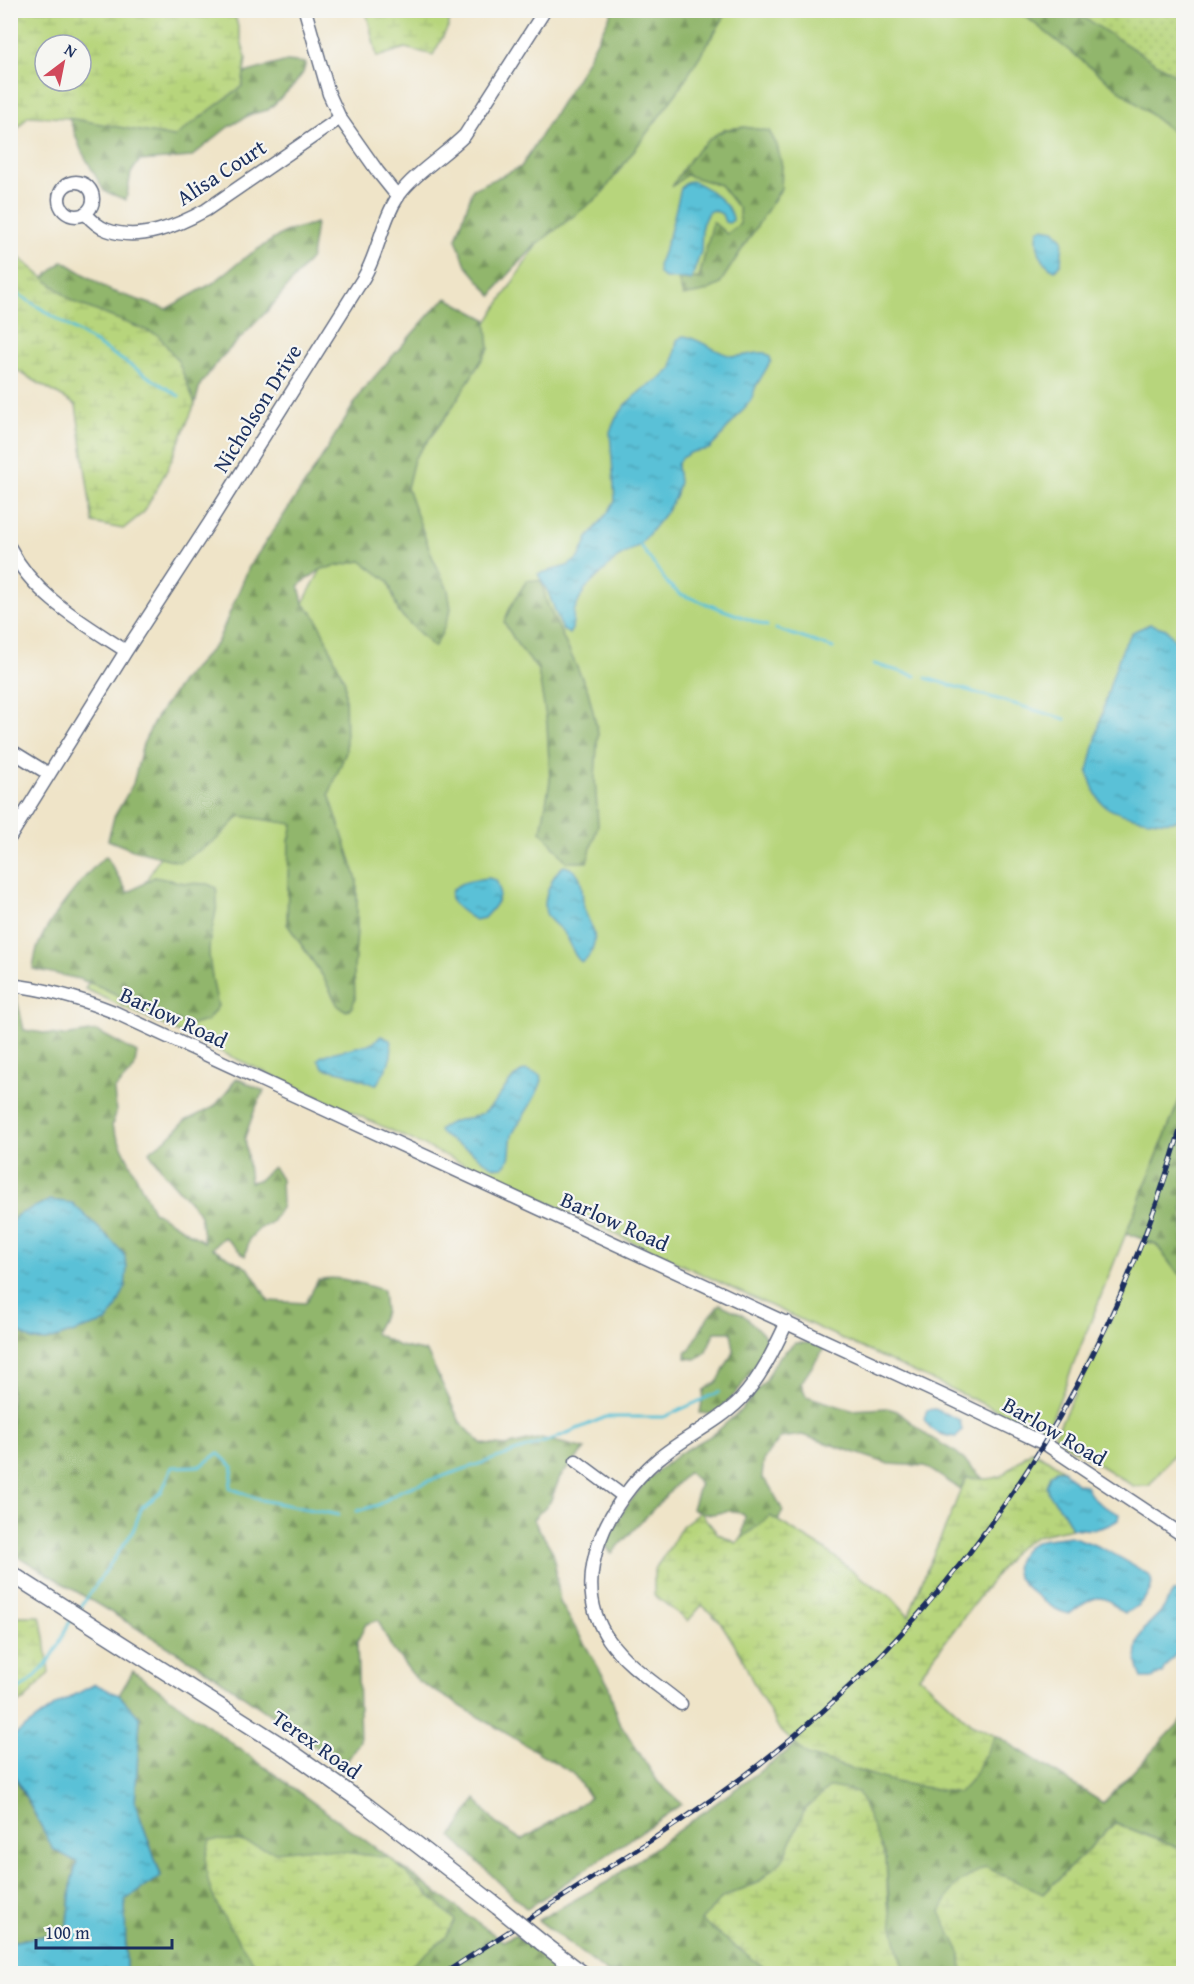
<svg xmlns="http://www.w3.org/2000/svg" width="1194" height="1984" font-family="'Gentium Book Plus',serif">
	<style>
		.grass { fill: #b7d57c; stroke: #69826d; stroke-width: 1.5 }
		.forest { fill: url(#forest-firs); stroke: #567265; stroke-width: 1.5 }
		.wetland { fill: url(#wetland-marsh); stroke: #69826d; stroke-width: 1.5; fill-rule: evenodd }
		.park { fill: url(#park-dots); stroke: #69826d; stroke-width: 1.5 }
		.water { fill: url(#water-ripples); stroke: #3a789a; stroke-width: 1.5 }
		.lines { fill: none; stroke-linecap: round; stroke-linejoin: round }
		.stream { stroke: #5ac1d7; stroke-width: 3 }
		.minor-casing { stroke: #656e83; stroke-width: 15 }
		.major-casing { stroke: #656e83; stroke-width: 18 }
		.minor { stroke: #fff; stroke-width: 12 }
		.major { stroke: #fff; stroke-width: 15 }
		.rail-casing { stroke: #1b2f5e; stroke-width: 5 }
		.rail { stroke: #f6f6f2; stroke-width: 3; stroke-dasharray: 9; stroke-linecap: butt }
		.major-bridge-casing { stroke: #656e83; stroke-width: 18; stroke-linecap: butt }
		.major-bridge { stroke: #fff; stroke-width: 15 }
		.labels { text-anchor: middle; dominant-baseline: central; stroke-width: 4.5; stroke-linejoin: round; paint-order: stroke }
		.street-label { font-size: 22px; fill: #1b2f5e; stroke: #f6f6f2 }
	</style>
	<defs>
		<pattern id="forest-firs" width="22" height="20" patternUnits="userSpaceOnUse" patternTransform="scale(1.5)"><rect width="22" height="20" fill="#91b66c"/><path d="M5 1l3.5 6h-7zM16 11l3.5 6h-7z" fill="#76945c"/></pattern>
		<pattern id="wetland-marsh" width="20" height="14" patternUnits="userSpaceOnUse" patternTransform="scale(1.5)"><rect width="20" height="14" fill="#b7d57c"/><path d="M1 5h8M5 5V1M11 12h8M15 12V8" fill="none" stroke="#9db76e"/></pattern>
		<pattern id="park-dots" width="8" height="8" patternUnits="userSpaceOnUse" patternTransform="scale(1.5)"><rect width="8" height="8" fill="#b7d57c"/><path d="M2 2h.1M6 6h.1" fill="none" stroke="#9db76e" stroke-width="1.8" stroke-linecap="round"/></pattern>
		<pattern id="water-ripples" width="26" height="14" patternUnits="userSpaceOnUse" patternTransform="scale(1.5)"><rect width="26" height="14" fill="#5ac1d7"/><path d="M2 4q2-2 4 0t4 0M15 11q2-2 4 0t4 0" fill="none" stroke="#4a9db2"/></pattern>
	</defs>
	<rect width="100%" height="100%" fill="#f6f6f2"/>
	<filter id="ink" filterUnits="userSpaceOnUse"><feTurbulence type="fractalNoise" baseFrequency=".0167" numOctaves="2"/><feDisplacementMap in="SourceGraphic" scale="12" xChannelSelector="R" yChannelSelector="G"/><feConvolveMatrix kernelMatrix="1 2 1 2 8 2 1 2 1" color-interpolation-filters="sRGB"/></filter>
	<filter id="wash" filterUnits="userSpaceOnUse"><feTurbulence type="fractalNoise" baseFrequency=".008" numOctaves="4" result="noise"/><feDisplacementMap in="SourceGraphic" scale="24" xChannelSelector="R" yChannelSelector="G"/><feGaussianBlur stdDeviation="1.35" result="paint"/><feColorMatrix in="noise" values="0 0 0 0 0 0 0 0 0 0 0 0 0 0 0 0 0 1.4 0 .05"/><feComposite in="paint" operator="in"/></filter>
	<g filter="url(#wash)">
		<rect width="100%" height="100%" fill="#efe4c8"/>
		<!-- grass -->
		<path class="grass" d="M686,11H1073L1183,80V1091L1046,1433L85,989L303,603L408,407L470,349Z
			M1143,1241L1156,1244L1172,1266L1183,1277V1442L1149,1486H1133L1054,1437L1120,1299Z"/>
		<!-- forest -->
		<path class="forest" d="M613,10L728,11L678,91L601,195L537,244L499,285L492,296L466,265L456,239L473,189L521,167L580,73Z
			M1014,11H1183V140L1025,16Z
			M287,61L306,63L303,73L294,85L268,110L251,114L228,127L191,157L139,161L131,173L126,200L104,191L81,150L69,118L174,137L242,86L244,73Z
			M744,127L769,131L777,145L782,166L781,189L719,285L704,292L683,296L678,279L699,278L713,222L727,234L740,224L739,209L720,185L686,175L672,187C683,166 702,140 724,130C730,128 738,128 744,127Z
			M316,223L311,258L271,307L219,360L200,385L195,404L178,361L158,335L73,302L44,278L63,261L111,291L166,309L213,283L247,256L285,232Z
			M447,298L486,319L489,348L450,411L414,459L407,488L432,556L448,590L451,609L442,633L434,647L399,613L388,581L361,561L322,569L299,585L303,603L316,617L345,682L346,752L329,794L357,880V931L354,969L355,999L352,1007L347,1011L338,1006L322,975L287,924L289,841L293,824L240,816L216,840L180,862L133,850L108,840L114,817L133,784L143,744L156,718L181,682L217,643L249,567L314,470L362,391L434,309Z
			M527,580L542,581L546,601L588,691L598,732L595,778L598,825L587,862H567L541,831L550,781L547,724L538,670L517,644L504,622L511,606Z
			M106,856L128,893L154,877L185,883L208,884L216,888C220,911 210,927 209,949C209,968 214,987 218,1006L207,1021L191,1025L158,1015L101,987L79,979L33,969C34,961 35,953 38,946C47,922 86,872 106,856Z
			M15,991L24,1030L63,1036L97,1031L137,1053L134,1069L114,1090L116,1113L112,1126L153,1211L204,1242L200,1216L197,1210L164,1173L149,1152L170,1136L185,1121L214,1107L230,1088L236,1078L264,1091L255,1109L245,1137L250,1182L259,1180L273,1167L281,1179L282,1206L272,1222L259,1229L250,1238L245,1256L224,1237L212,1248L249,1269L269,1301L306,1303L318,1280C338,1274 363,1285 383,1290L385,1312L374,1333L399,1346L427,1352L460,1422L482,1444L506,1446L541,1438L585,1449L560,1477L550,1502L533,1519L553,1552L560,1602L608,1684L618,1720L658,1782L682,1804L527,1909L452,1837L476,1799L495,1823L522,1840L590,1798L573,1773L418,1681L391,1647L378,1620L366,1624L357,1642L360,1741L344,1766L203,1668L11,1552L10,998Z
			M1183,1091V1277L1172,1266L1156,1244L1126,1233Z
			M720,1304L745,1316L765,1336L766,1351L740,1388L722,1409L710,1414L700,1413L704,1390L718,1381L734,1350L731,1332H715L705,1353L696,1359L686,1358V1351H689L708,1317Z
			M795,1343H817L825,1347L801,1383L806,1396L851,1410L887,1408L897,1411L928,1436L957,1453L983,1479L967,1478L960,1489L925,1466L889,1464L802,1435L780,1438L764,1459L762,1477L769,1485L783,1510L778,1521L770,1516L742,1539L745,1516C726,1502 716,1523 692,1509L700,1483L688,1472L611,1554L604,1542L626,1507L647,1480L680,1453L714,1434L742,1409L766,1380L778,1358Z
			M133,1671L503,1941L515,1935L565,1973H504L501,1968L495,1974L126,1973L125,1900L161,1875L135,1803L140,1718L119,1695Z
			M1183,1719V1850L1115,1823L1043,1894L940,1911L961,1954L962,1973H907C890,1939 888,1896 886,1859L805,1809L784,1858L759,1882L723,1897L701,1921L772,1973H608L538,1920L607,1882L796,1745L807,1755L895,1782L959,1793L971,1780L996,1735L1103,1803Z
			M10,1768L53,1849L77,1862L72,1879L66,1932L11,1942Z"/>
		<!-- wetland -->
		<path class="wetland" d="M11,10L234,11L246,59L242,86L174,137L69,118L28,116L11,137ZM45,45H81V81H45Z
			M366,11V10L452,11L448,27L433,55L405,48L377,57Z
			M10,250L73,302L158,335L178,361L195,404L168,468L144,512L123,529L93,523L76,405L11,367Z
			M1032,1451L1049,1460L1063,1470H1056V1503L1063,1511L1072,1528L1036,1536L1014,1551L919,1676L971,1724L996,1735L971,1780L959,1793L895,1782L807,1755L779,1729L751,1678L741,1655L721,1623L702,1605L688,1621L654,1595V1570L670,1547L682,1526L700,1512L717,1533L736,1543L770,1516L826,1550L860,1577L892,1597L909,1616C920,1582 936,1549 950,1517C956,1503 959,1490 967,1478C980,1479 995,1481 1005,1473C1015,1466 1021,1457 1032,1451Z
			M11,1616H40L45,1637L49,1673L25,1700L11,1707Z
			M830,1787L858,1792L886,1859L888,1903L901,1962L907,1973H772L701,1921L723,1897L759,1882L784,1858L805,1809Z
			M1115,1823L1183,1850V1973H962L961,1954L940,1912L955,1885L985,1867L1043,1894Z
			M210,1840L240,1841L276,1852L313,1848L390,1858L455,1920L446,1937L402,1973H261C241,1941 203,1899 206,1859C206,1853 209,1846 210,1840Z"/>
		<!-- park -->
		<path class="park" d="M1073,11H1183V80Z"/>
		<!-- water -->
		<path class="water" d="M691,181C704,184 733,206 733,220L729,223L725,222L722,214L714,210L708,212L702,225L701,251L691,280C679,276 669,283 659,274L658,266L669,237L681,188L686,182Z
			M1042,228L1054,230L1063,239L1061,263L1055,270C1040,264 1035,245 1038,230Z
			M683,336C698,337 715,353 732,356C744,358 754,351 765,353L770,357L771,361L756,386L751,400L718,440L709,449L692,452L681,458L677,465L679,482L675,497L667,511L640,545L617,558L585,589L574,611L572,629L569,634L562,629L548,592L538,574L567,566L579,558L588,538L609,511L615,500L610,432L616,418L628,402L643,389L664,376L672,368L677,340Z
			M1150,624L1166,629L1183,651L1184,818C1168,827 1119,816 1105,806C1096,799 1091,783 1088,772C1095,744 1115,649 1133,632C1137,629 1145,627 1150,624Z
			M564,866C587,871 580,891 584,908C589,927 600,931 591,952C588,957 587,959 582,962C572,956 572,943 565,934C560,927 549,922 546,913C542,900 552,873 564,866Z
			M488,878L496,880C505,896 495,906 484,918L475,920C464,913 437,897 459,885C467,880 478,880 488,878Z
			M381,1036L390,1040C396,1055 385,1072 376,1085L345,1073L324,1068L318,1060L320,1057L327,1054L373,1043Z
			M526,1070L540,1075L542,1080C536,1100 523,1115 513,1133C509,1142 512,1153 508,1161C500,1179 478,1155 469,1150C459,1145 450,1141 441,1134L439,1131C449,1117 473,1121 486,1111C501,1099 508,1076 526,1070Z
			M50,1200L72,1203L111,1240L124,1254L127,1267L125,1288L115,1310L106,1322L46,1341L32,1340L17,1331L11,1301L10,1225L17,1215Z
			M935,1409L960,1420L962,1430L956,1437C942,1436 931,1432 924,1419L927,1410Z
			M1056,1470H1063L1077,1484L1086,1485C1091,1501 1104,1507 1119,1514L1118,1520C1102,1530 1090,1531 1072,1528L1063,1511L1049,1494L1046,1486L1050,1475Z
			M1070,1536C1102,1546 1122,1558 1149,1575C1159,1588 1138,1608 1125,1613C1118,1610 1115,1604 1109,1601C1094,1592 1082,1606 1069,1614C1054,1610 1049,1605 1037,1596C1031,1591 1024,1586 1020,1580C1008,1564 1022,1547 1038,1541C1048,1538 1060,1538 1070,1536Z
			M1181,1590H1184C1184,1603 1186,1630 1183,1642C1180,1655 1166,1661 1162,1673L1152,1678H1142C1134,1660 1134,1643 1146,1627C1151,1621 1158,1616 1163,1609C1166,1604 1169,1598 1173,1592Z
			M95,1684L119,1695L140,1718L135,1803L161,1876L125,1900L126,1973H11V1942L66,1932L72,1879L77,1862L53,1849L11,1768V1738L56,1705Z"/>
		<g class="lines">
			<!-- stream -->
			<path class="stream" d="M10,19L22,10
				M10,289L179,396
				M640,545L668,584L680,594L767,626
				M776,629L833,648
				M874,664L916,676
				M926,678L1065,719
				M357,1511L378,1505L402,1490L553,1439L606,1417H664L719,1392
				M78,1611L133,1531L142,1507L161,1493L172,1467L201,1466L218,1453L233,1467L230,1488L261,1500L339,1515
				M10,1696C29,1683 46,1669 57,1648C62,1638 65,1628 72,1619"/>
		</g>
	</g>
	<g filter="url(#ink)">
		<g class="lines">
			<!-- minor casing -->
			<g class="minor-casing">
				<path id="minor" d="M305,10L329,94L340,118L378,172L398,197
					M59 199a17 17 0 1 1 34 0a17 17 0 1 1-34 0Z
					M85,213C91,220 98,227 107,230C140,242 177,226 206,210L340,118
					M10,548C35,597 82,622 126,651
					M10,750L49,774
					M10,837L126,651L210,522L364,277C379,251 382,220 399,195C415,173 445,155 465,135L545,10
					M10,985C46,989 81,999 114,1012L955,1401L1047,1445L1184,1536
					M576,1461L623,1496
					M681,1704C657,1684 627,1666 609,1640C566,1579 609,1501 658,1459C684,1437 716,1424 740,1400C761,1377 774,1350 787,1322"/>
			</g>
			<!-- major casing -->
			<g class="major-casing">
				<path id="major" d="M10,1573L290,1751L366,1805L498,1907
					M541,1942L583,1974"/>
			</g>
			<!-- minor -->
			<use href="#minor" class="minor"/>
			<!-- major -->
			<use href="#major" class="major"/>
			<!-- rail casing -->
			<g class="rail-casing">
				<path id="rail" d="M443,1974C497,1939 552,1904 606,1869C657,1837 708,1804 756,1767C972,1599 1109,1379 1184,1117"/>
			</g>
			<!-- rail -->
			<use href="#rail" class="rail"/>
			<!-- major-bridge casing -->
			<g class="major-bridge-casing">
				<path id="major-bridge" d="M498,1907L541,1942"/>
			</g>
			<!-- major-bridge -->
			<use href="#major-bridge" class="major-bridge"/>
		</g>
	</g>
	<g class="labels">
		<!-- street labels -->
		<g class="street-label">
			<text transform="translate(221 172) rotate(-33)">Alisa Court</text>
			<text transform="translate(257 408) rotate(-58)">Nicholson Drive</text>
			<text transform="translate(174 1017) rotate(25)">Barlow Road</text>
			<text transform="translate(615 1221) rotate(24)">Barlow Road</text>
			<text transform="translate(1055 1431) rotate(30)">Barlow Road</text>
			<text transform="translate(317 1744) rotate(35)">Terex Road</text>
		</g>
	</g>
	<!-- margin -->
	<rect width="1194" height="1984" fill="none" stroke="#f6f6f2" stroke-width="36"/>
	<!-- north arrow -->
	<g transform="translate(63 63) rotate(32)"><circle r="28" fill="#f6f6f2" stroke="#9ea6b7" stroke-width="1.5"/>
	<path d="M0-4.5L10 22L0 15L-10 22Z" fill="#d1495b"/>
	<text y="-9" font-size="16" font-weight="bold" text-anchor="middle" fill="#1b2f5e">N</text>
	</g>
	<!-- scale -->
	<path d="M36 1939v9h136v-9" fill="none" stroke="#1b2f5e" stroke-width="3"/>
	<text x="45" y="1939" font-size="18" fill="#1b2f5e" stroke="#f6f6f2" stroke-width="4.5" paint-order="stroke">100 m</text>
</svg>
